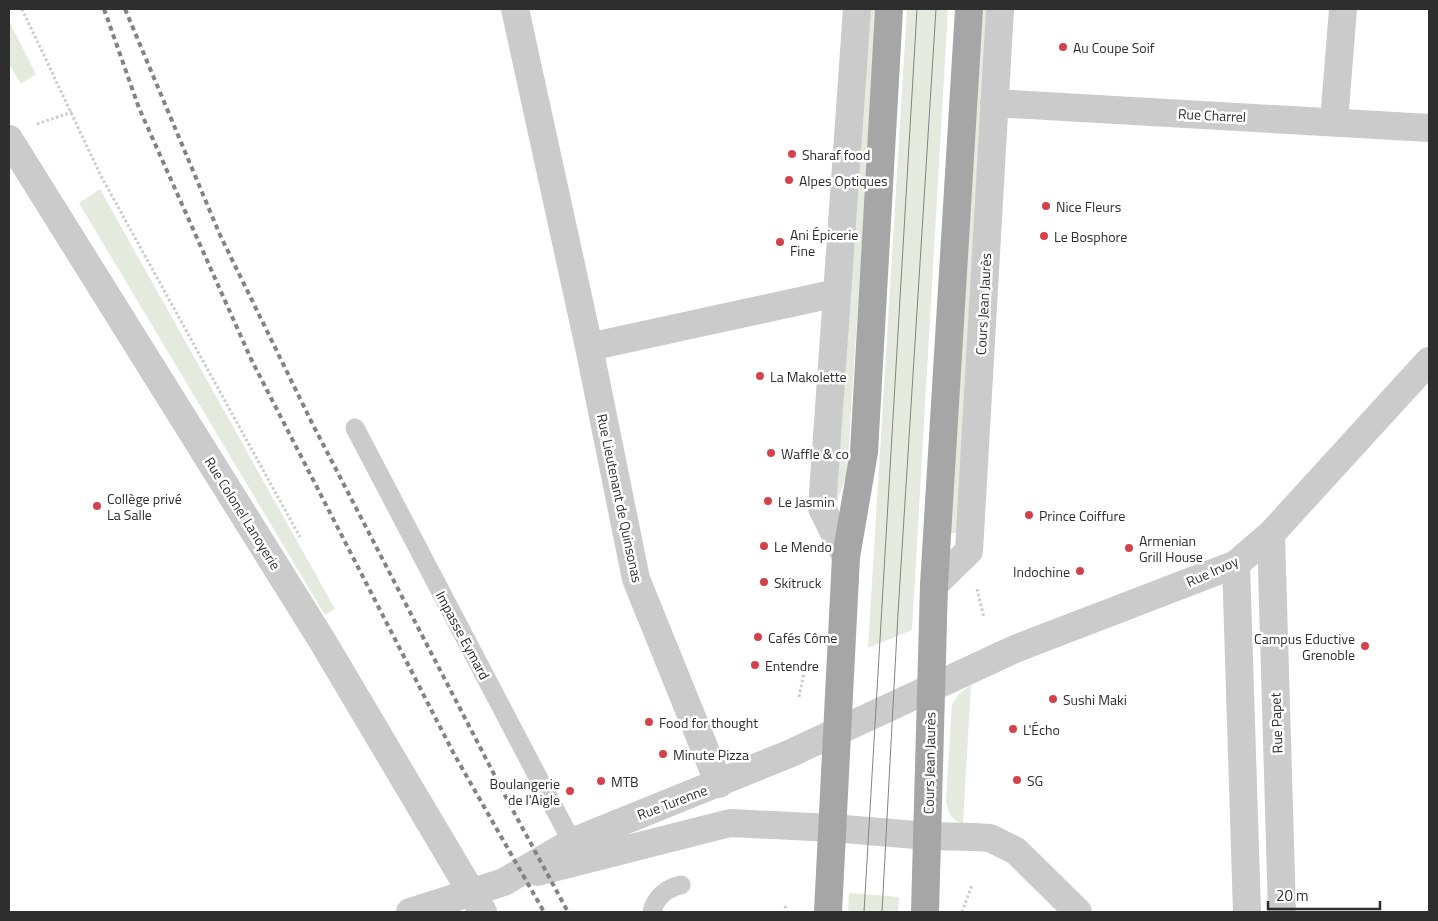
<svg xmlns="http://www.w3.org/2000/svg" width="1438" height="921" font-family="'Titillium Web',sans-serif">
	<style>
		.green { fill: #e4eadd }
		.lines { fill: none; stroke-linecap: round; stroke-linejoin: round }
		.path { stroke: #cbcbcb; stroke-width: 3; stroke-dasharray: 2.5 2.5; stroke-linecap: butt }
		.lane { stroke: #cbcbcb; stroke-width: 19 }
		.street { stroke: #cbcbcb; stroke-width: 28 }
		.primary { stroke: #a6a6a6; stroke-width: 28 }
		.tram { stroke: #838383; stroke-width: 1 }
		.rail { stroke: #838383; stroke-width: 4; stroke-dasharray: 5 4; stroke-linecap: butt }
		.poi-dot { fill: #d3424c; stroke: #fff; stroke-width: 2 }
		.labels { text-anchor: middle; dominant-baseline: central; stroke-width: 5; stroke-linejoin: round; paint-order: stroke }
		.poi-label { font-size: 14px; fill: #2e2e2e; stroke: #fff; text-anchor: start }
		.street-label { font-size: 14px; fill: #2e2e2e; stroke: #fff }
	</style>
	<rect width="100%" height="100%" fill="#fff"/>
	<!-- green -->
	<path class="green" d="M864,9H877L847,473L837,502L835,474Z
		M907,9H948L912,630L868,648Z
		M980,9H991L960,533H949Z
		M9,21L36,74L21,84L9,64Z
		M100,189L335,609L325,615L79,203Z
		M971,685L963,824C951,820 948,813 946,801L952,704L960,693Z
		M849,893L899,897L898,912H848Z"/>
	<g class="lines">
		<!-- path -->
		<path class="path" d="M22,9L101,176L300,537
			M37,124L72,112
			M977,589L984,618
			M799,697L804,673
			M785,906L787,912
			M962,912L972,885"/>
		<!-- lane -->
		<path class="lane" d="M355,428L572,842
			M652,912C655,898 666,888 681,885"/>
		<!-- street -->
		<path class="street" d="M515,9L589,347L636,579L719,784
			M994,103L1429,128
			M1334,121L1343,9
			M9,139L323,642L483,912
			M589,347L837,293
			M1271,534L1282,912
			M846,557L822,508L857,9
			M1236,564L1247,912
			M934,585L969,551L1000,9
			M537,872L730,823L833,828L927,836L974,837L990,838L1016,851L1078,912
			M410,912L504,882L572,842L789,754L1015,649L1236,564L1271,534L1429,361"/>
		<!-- primary -->
		<path class="primary" d="M828,912L846,557L864,452L889,9
			M925,912L934,585L969,9"/>
		<!-- tram -->
		<path class="tram" d="M864,912L917,9
			M882,912L898,613L936,9"/>
		<!-- rail -->
		<path class="rail" d="M104,9L139,108L251,359L454,754L544,912
			M125,9L220,235L312,423L510,805L568,912"/>
	</g>
	<!-- markers -->
	<g class="poi-dot">
		<circle cx="1063" cy="47" r="5"/>
		<circle cx="792" cy="154" r="5"/>
		<circle cx="789" cy="180" r="5"/>
		<circle cx="1046" cy="206" r="5"/>
		<circle cx="1044" cy="236" r="5"/>
		<circle cx="780" cy="242" r="5"/>
		<circle cx="760" cy="376" r="5"/>
		<circle cx="771" cy="453" r="5"/>
		<circle cx="768" cy="501" r="5"/>
		<circle cx="97" cy="506" r="5"/>
		<circle cx="1029" cy="515" r="5"/>
		<circle cx="764" cy="546" r="5"/>
		<circle cx="1129" cy="548" r="5"/>
		<circle cx="1080" cy="571" r="5"/>
		<circle cx="764" cy="582" r="5"/>
		<circle cx="758" cy="637" r="5"/>
		<circle cx="1365" cy="646" r="5"/>
		<circle cx="755" cy="665" r="5"/>
		<circle cx="1053" cy="699" r="5"/>
		<circle cx="649" cy="722" r="5"/>
		<circle cx="1013" cy="729" r="5"/>
		<circle cx="663" cy="754" r="5"/>
		<circle cx="1017" cy="780" r="5"/>
		<circle cx="601" cy="781" r="5"/>
		<circle cx="570" cy="791" r="5"/>
	</g>
	<g class="labels">
		<!-- poi labels -->
		<g class="poi-label">
			<text x="1073" y="47">Au Coupe Soif</text>
			<text x="802" y="154">Sharaf food</text>
			<text x="799" y="180">Alpes Optiques</text>
			<text x="1056" y="206">Nice Fleurs</text>
			<text x="790" y="234">Ani Épicerie<tspan x="790" dy="16">Fine</tspan></text>
			<text x="1054" y="236">Le Bosphore</text>
			<text x="770" y="376">La Makolette</text>
			<text x="781" y="453">Waffle &amp; co</text>
			<text x="107" y="498">Collège privé<tspan x="107" dy="16">La Salle</tspan></text>
			<text x="778" y="501">Le Jasmin</text>
			<text x="1039" y="515">Prince Coiffure</text>
			<text x="1139" y="540">Armenian<tspan x="1139" dy="16">Grill House</tspan></text>
			<text x="774" y="546">Le Mendo</text>
			<text x="1070" y="571" text-anchor="end">Indochine</text>
			<text x="774" y="582">Skitruck</text>
			<text x="768" y="637">Cafés Côme</text>
			<text x="1355" y="638" text-anchor="end">Campus Eductive<tspan x="1355" dy="16">Grenoble</tspan></text>
			<text x="765" y="665">Entendre</text>
			<text x="1063" y="699">Sushi Maki</text>
			<text x="659" y="722">Food for thought</text>
			<text x="1023" y="729">L'Écho</text>
			<text x="673" y="754">Minute Pizza</text>
			<text x="1027" y="780">SG</text>
			<text x="611" y="781">MTB</text>
			<text x="560" y="783" text-anchor="end">Boulangerie<tspan x="560" dy="16">de l'Aigle</tspan></text>
		</g>
		<!-- street labels -->
		<g class="street-label">
			<text transform="translate(1212 115) rotate(3)">Rue Charrel</text>
			<text transform="translate(983 304) rotate(-87)">Cours Jean Jaurès</text>
			<text transform="translate(620 498) rotate(78)">Rue Lieutenant de Quinsonas</text>
			<text transform="translate(243 513) rotate(58)">Rue Colonel Lanoyerie</text>
			<text transform="translate(1212 571) rotate(-24)">Rue Irvoy</text>
			<text transform="translate(463 635) rotate(62)">Impasse Eymard</text>
			<text transform="translate(1276 723) rotate(-92)">Rue Papet</text>
			<text transform="translate(929 763) rotate(-89)">Cours Jean Jaurès</text>
			<text transform="translate(672 802) rotate(-21)">Rue Turenne</text>
		</g>
	</g>
	<!-- border -->
	<rect width="1438" height="921" fill="none" stroke="#2e2e2e" stroke-width="20"/>
	<!-- scale -->
	<path d="M1268 901v8h112v-8" fill="none" stroke="#2e2e2e" stroke-width="2.5"/>
	<text x="1276" y="901" font-size="15" fill="#2e2e2e" stroke="#ffffff" stroke-width="4" paint-order="stroke">20 m</text>
</svg>
